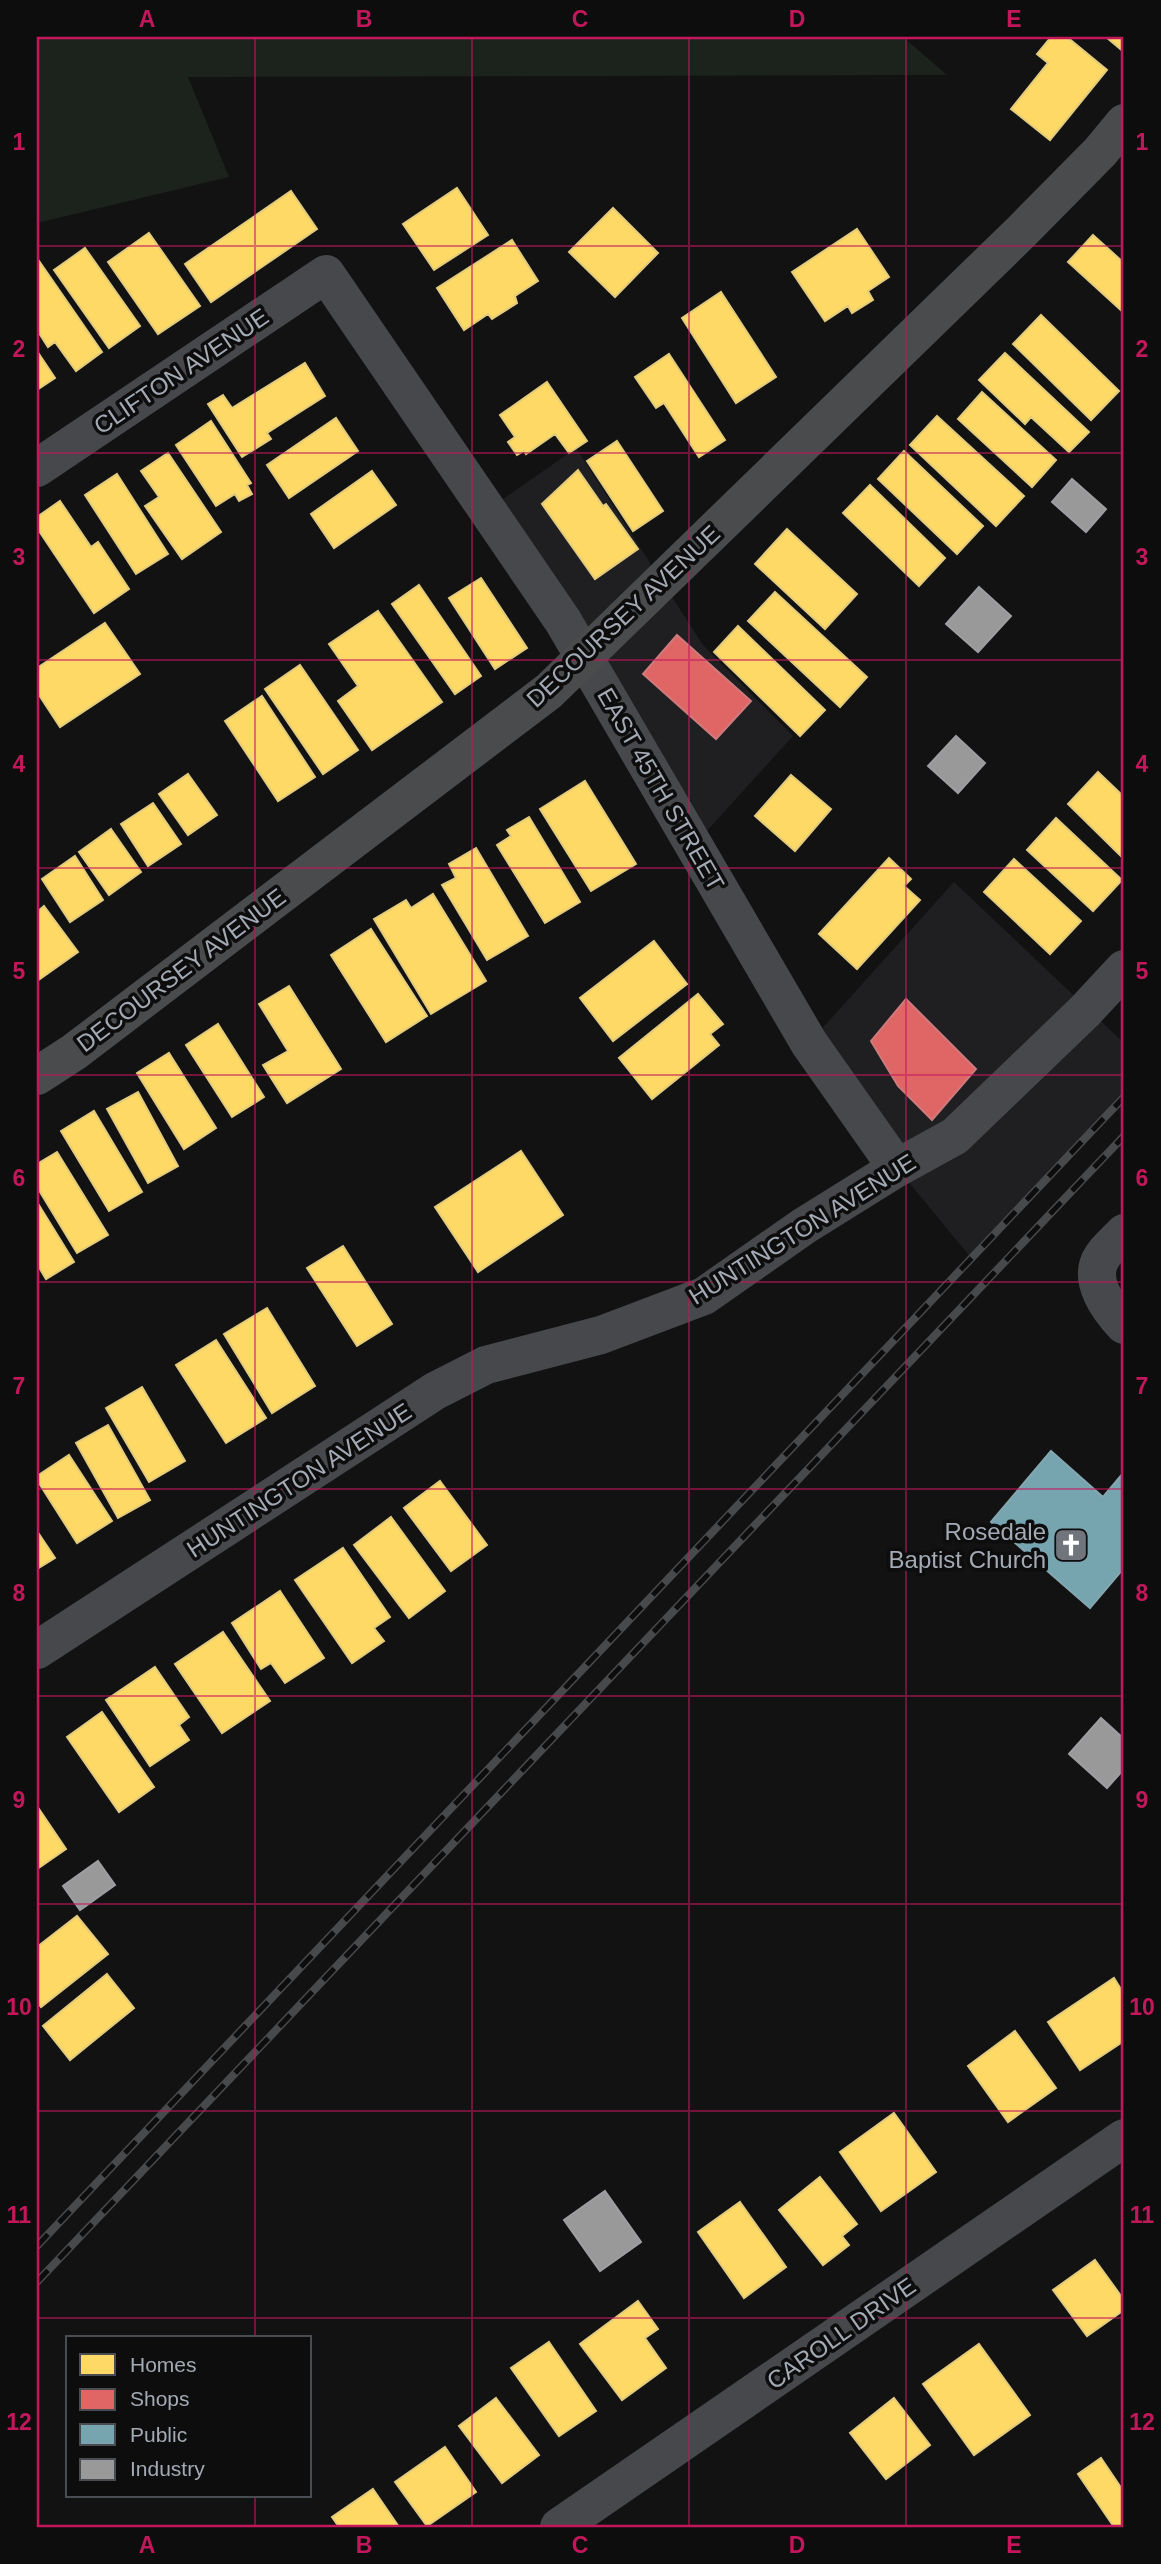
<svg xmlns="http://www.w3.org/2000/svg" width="1161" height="2564" font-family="Arial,sans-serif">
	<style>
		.built { fill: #1f1f21 }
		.green { fill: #1c231d }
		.homes { fill: #ffd966; stroke: #e3cb7d; stroke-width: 2 }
		.shops { fill: #e06666; stroke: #ce7a7d; stroke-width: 2 }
		.public { fill: #76a5af; stroke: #84a6b0; stroke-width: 2 }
		.industry { fill: #999; stroke: #9c9ea1; stroke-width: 2 }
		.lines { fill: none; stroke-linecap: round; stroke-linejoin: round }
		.minor { stroke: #47484b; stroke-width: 38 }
		.major { stroke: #494b4d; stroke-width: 38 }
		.rail-casing { stroke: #47494b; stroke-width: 8 }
		.rail { stroke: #0d0d0e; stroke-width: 5; stroke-dasharray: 16; stroke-linecap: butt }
		.grid { fill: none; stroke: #c2185b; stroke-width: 2; stroke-opacity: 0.55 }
		.labels { text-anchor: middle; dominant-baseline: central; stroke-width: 7; stroke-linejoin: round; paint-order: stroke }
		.street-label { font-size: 24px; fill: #a3aab4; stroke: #0d0d0e }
		.poi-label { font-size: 24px; fill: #a3aab4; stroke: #0d0d0e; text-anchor: end }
		.neatline { fill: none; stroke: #c2185b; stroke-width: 2.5 }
		.grid-label { font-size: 23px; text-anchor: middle; font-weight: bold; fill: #c2185b }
	</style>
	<rect width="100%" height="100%" fill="#121213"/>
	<!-- built -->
	<path class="built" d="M576,448L703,645L793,736L694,845L489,509Z
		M954,882L1124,1043V1097L972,1259L897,1168L809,1043Z"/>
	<!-- green -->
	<path class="green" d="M37,37H903L947,75L188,77L229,177L37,223Z"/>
	<!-- homes -->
	<path class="homes" d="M1051,37H1067L1107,70L1050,140L1011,109L1048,63L1037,54Z
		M1106,37H1124V52Z
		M457,188L488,235L434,270L403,224Z
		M291,191L317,229L211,302L185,264Z
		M613,208L658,253L615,297L569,252Z
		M857,229L889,277L868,291L873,300L852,313L848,306L825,321L792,272Z
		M149,233L200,306L158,334L108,262Z
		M1093,235L1124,263V313L1068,262Z
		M512,240L538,281L515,296L517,303L492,319L488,314L464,330L437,288Z
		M85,248L140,326L109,348L54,270Z
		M37,258L102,352L76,371L55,342L48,347L37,330Z
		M721,292L776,377L736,403L682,318Z
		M1041,315L1119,391L1091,420L1013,344Z
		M37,351L55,378L37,390Z
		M1005,353L1089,432L1069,452L1031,417L1025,424L979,380Z
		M669,354L725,440L699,457L664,403L656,408L635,377Z
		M305,363L325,396L267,433L271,439L242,457L208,404L223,395L232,408Z
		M547,382L587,441L569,453L555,434L526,454L524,451L517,455L508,442L515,437L500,415Z
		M982,392L1056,460L1032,487L958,419Z
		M937,416L1024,496L996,526L910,445Z
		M336,418L358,451L289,498L267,465Z
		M211,421L251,483L247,485L252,494L239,501L235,494L216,506L176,445Z
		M617,441L663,511L633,531L587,461Z
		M904,451L983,526L957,554L878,479Z
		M168,453L221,532L182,559L145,506L159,497L141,471Z
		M578,470L603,506L606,504L638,549L595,579L542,504Z
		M372,471L396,505L334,548L311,514Z
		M117,474L168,554L136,574L85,495Z
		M870,485L945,558L919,586L843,513Z
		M60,501L91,547L98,542L129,589L94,613L37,528V517Z
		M787,529L857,594L825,629L755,564Z
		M481,578L527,648L495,669L449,598Z
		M419,585L481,676L455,694L392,604Z
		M775,592L867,677L840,707L748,621Z
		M378,611L442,702L372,750L338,701L358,686L329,644Z
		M105,623L140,674L60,727L37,692V668Z
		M738,626L825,710L800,736L714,652Z
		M300,665L358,750L323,774L265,689Z
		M262,696L315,777L278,801L225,721Z
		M1098,772L1124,797V859L1068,804Z
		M188,774L217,815L188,835L159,794Z
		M791,775L831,809L795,851L755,816Z
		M585,781L636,864L591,891L540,809Z
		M153,803L181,844L148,866L121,824Z
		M529,817L580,902L545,923L497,845L511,836L507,830Z
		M1056,818L1122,880L1093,911L1027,850Z
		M111,829L141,872L109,895L79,852Z
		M476,848L528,936L487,960L442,885L456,878L449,864Z
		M75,856L103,900L70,922L42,879Z
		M889,858L911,879L904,886L920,900L857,969L819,934Z
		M1014,859L1081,921L1050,954L984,892Z
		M433,894L486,981L431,1014L374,919L406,900L411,908Z
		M44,906L78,952L37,981V912Z
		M371,929L427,1016L386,1042L331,955Z
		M654,941L687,984L613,1041L580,998Z
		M289,986L341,1069L287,1103L263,1065L288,1051L259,1004Z
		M698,994L723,1024L710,1034L719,1045L652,1099L619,1058Z
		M218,1024L264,1097L232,1117L186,1045Z
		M169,1053L216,1128L184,1149L137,1073Z
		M138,1092L178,1166L148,1183L107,1109Z
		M94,1111L142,1192L109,1211L61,1131Z
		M521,1151L563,1215L478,1272L435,1207Z
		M57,1152L108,1235L77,1253L37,1187V1164Z
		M37,1202L74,1262L46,1279L37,1264Z
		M343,1246L392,1324L357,1346L307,1268Z
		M267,1308L315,1386L272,1413L224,1334Z
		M216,1340L266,1418L226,1443L176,1365Z
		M142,1387L185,1461L149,1482L106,1408Z
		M108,1425L150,1500L118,1518L76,1443Z
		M69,1455L112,1521L77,1543L37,1480V1476Z
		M440,1481L487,1545L451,1571L404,1508Z
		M391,1517L445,1591L409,1618L354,1545Z
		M37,1531L55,1558L37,1569Z
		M343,1548L390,1617L374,1628L384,1641L352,1663L295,1580Z
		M280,1591L324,1658L285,1683L271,1663L261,1669L232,1623Z
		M223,1632L270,1701L222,1733L175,1664Z
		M155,1667L189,1717L179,1725L189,1740L150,1766L106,1700Z
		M102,1712L154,1787L119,1812L67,1737Z
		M37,1806L66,1849L37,1869Z
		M77,1916L108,1954L41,2007L37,2002V1947Z
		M107,1974L134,2008L70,2060L43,2026Z
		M1114,1978L1124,1994V2041L1080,2070L1048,2022Z
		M1015,2031L1056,2088L1008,2122L968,2066Z
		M894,2113L936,2172L881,2211L840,2152Z
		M820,2177L857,2224L842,2236L849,2245L823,2265L779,2210Z
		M740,2202L786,2267L744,2298L698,2232Z
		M1095,2260L1124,2300V2310L1087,2336L1053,2290Z
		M638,2301L658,2329L645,2338L666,2368L622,2400L580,2344Z
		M549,2342L596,2411L559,2436L511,2368Z
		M979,2344L1030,2415L974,2455L923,2384Z
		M496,2398L539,2455L502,2483L459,2426Z
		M894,2398L930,2445L886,2479L850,2433Z
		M445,2447L476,2492L427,2526L395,2482Z
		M1101,2458L1124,2492V2527H1114L1078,2474Z
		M373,2489L399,2527H339L332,2517Z"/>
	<!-- shops -->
	<path class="shops" d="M677,635L751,701L716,739L643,674Z
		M906,999L976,1069L932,1120L898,1086L871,1041Z"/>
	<!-- public -->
	<path class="public" d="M1051,1451L1103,1497L1124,1472V1568L1090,1608L991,1522Z"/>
	<!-- industry -->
	<path class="industry" d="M1072,479L1106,509L1086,532L1052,502Z
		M979,587L1011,616L978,652L946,624Z
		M956,736L985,763L958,793L928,766Z
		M1101,1718L1124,1739V1769L1107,1788L1069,1754Z
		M98,1861L115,1885L80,1910L63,1886Z
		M605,2191L641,2242L600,2271L564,2220Z"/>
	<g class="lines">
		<!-- minor -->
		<path class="minor" d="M37,468L326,274L563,621L809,1043L897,1168
			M1124,1233C1117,1241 1107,1248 1102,1257C1087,1280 1109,1309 1124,1325
			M37,1650L435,1391L486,1365L601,1335L704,1296L804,1226L897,1168L955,1136L1085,1011L1124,969
			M559,2527L1124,2138"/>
		<!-- major -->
		<path class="major" d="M37,1076L74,1052L549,691L1022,231L1100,152L1124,123"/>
		<!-- rail casing -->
		<g class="rail-casing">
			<path id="rail" d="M37,2246L1124,1097
				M37,2282L1124,1136"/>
		</g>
		<!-- rail -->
		<use href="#rail" class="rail"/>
	</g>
	<!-- grid -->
	<path class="grid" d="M255,37V2338M472,37V2527M689,37V2527M906,37V2527M37,246H1124M37,453H1124M37,660H1124M37,868H1124M37,1075H1124M37,1282H1124M37,1489H1124M37,1696H1124M37,1904H1124M37,2111H1124M37,2318H1124M255,2496V2527"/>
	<!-- icons -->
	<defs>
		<g id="church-square" transform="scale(1.75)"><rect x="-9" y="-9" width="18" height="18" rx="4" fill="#70757c" stroke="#0d0d0e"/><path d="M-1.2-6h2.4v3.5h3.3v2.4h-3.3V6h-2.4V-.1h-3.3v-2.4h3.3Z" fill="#fff"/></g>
	</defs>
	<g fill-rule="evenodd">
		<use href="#church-square" x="1071" y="1545"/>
	</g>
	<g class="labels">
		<!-- street labels -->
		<g class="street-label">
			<text transform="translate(181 371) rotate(-34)">CLIFTON AVENUE</text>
			<text transform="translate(623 616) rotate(-43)">DECOURSEY AVENUE</text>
			<text transform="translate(661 789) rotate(60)">EAST 45TH STREET</text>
			<text transform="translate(181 970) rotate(-37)">DECOURSEY AVENUE</text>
			<text transform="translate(802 1229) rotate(-32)">HUNTINGTON AVENUE</text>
			<text transform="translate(299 1480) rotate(-33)">HUNTINGTON AVENUE</text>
			<text transform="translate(841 2333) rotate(-35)">CAROLL DRIVE</text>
		</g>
		<!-- poi labels -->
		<g class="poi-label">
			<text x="1046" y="1531">Rosedale<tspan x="1046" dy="28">Baptist Church</tspan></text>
		</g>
	</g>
	<!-- border -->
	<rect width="1161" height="2564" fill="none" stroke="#0d0d0e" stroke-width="77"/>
	<!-- legend -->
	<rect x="66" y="2336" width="245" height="161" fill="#0d0d0e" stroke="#494c50" stroke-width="2"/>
	<rect x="80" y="2354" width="35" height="21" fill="#ffd966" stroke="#494c50" stroke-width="2"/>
	<text x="130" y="2372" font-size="21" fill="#a3aab4">Homes</text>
	<rect x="80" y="2389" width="35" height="21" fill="#e06666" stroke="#494c50" stroke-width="2"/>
	<text x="130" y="2406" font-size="21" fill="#a3aab4">Shops</text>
	<rect x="80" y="2424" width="35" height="21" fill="#76a5af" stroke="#494c50" stroke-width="2"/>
	<text x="130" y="2442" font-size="21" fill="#a3aab4">Public</text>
	<rect x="80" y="2459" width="35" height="21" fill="#999999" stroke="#494c50" stroke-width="2"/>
	<text x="130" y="2476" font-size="21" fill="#a3aab4">Industry</text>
	<rect x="38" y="38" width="1084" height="2488" class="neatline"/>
	<g class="grid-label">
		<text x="147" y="27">A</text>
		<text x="364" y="27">B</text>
		<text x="580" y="27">C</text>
		<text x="797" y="27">D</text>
		<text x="1014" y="27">E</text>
		<text x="19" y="150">1</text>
		<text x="1142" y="150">1</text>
		<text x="19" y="357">2</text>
		<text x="1142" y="357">2</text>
		<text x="19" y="565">3</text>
		<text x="1142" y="565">3</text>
		<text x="19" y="772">4</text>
		<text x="1142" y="772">4</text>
		<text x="19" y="979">5</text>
		<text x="1142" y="979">5</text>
		<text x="19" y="1186">6</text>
		<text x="1142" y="1186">6</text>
		<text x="19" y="1394">7</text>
		<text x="1142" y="1394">7</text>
		<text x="19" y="1601">8</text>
		<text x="1142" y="1601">8</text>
		<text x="19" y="1808">9</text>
		<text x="1142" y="1808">9</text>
		<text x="19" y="2015">10</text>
		<text x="1142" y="2015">10</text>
		<text x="19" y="2223">11</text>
		<text x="1142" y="2223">11</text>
		<text x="19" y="2430">12</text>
		<text x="1142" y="2430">12</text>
		<text x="147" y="2553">A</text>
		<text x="364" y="2553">B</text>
		<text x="580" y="2553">C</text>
		<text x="797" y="2553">D</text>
		<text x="1014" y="2553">E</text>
	</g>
</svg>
